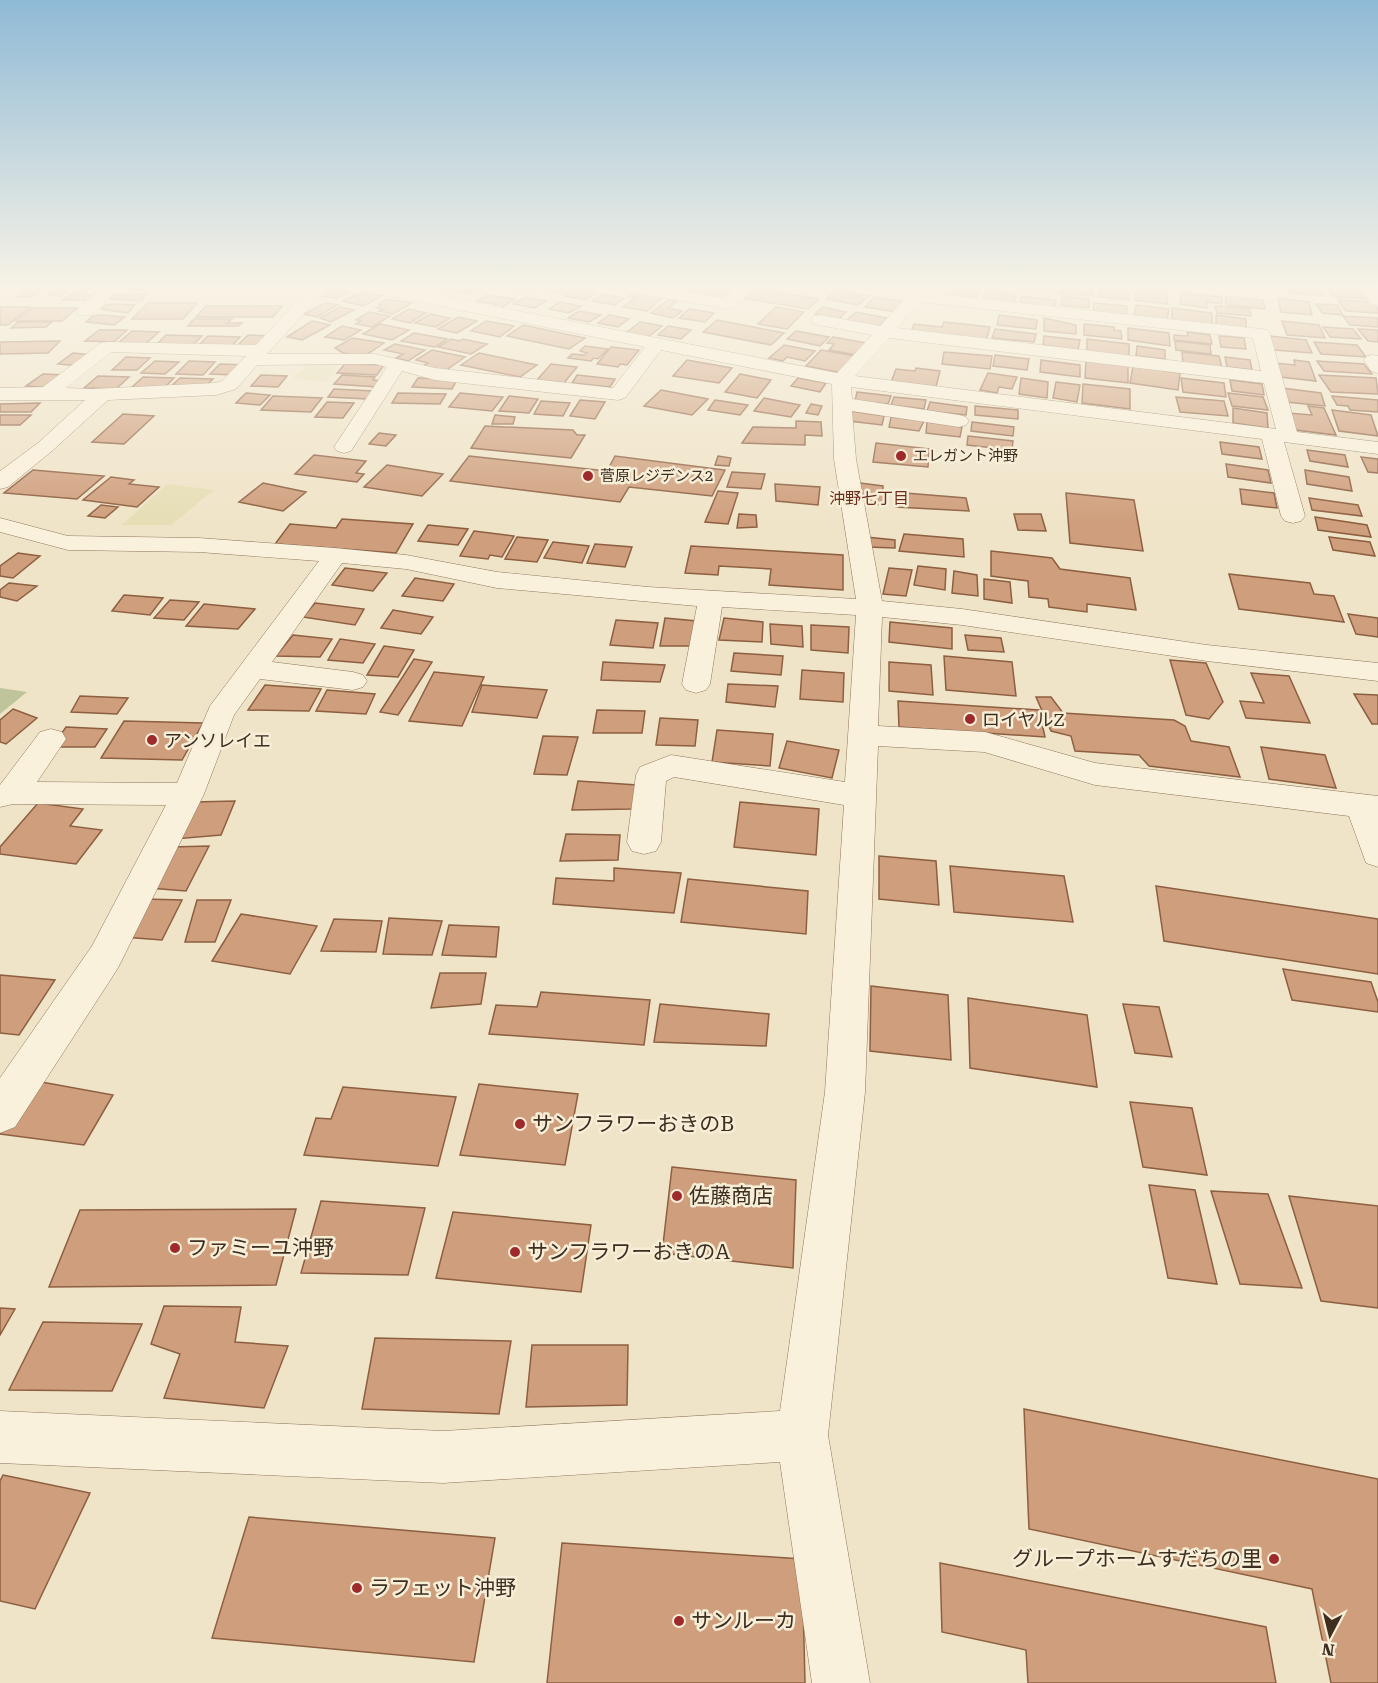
<svg xmlns="http://www.w3.org/2000/svg" width="1378" height="1683" font-family="'Roboto Serif','Noto Sans JP',serif">
	<style>
		.farmland { fill: #e6deb5 }
		.cemetery { fill: #bfc49a }
		.building { fill: #cf9f7d; stroke: #8d5f41; stroke-width: 1.5 }
		.lines { fill: none; stroke-linecap: round; stroke-linejoin: round }
		.minor-casing { stroke: #8d765c; stroke-width: 1 }
		.minor { fill: #faf1dc; fill-rule: evenodd }
		.poi-dot { fill: #9e2a2b; stroke: #f7eed8; stroke-width: 2 }
		.labels { text-anchor: middle; dominant-baseline: central; stroke-width: 5; stroke-linejoin: round; paint-order: stroke }
		.far-poi-label { font-size: 15px; fill: #3d2e20; stroke: #f7eed8; text-anchor: start }
		.far-neighbourhood-label { font-size: 16px; fill: #6b2e1e; stroke: #f7eed8 }
		.poi-label { font-size: 18px; fill: #3d2e20; stroke: #f7eed8; text-anchor: start }
		.near-poi-label { font-size: 21px; fill: #3d2e20; stroke: #f7eed8; text-anchor: start }
	</style>
	<rect width="100%" height="100%" fill="#f0e4c8"/>
	<!-- farmland -->
	<path class="farmland" d="M342,360L327,381L292,379L308,364Z
		M167,484L214,490L171,525H122Z"/>
	<!-- cemetery -->
	<path class="cemetery" d="M0,688L27,692L0,714Z"/>
	<!-- building -->
	<path class="building" d="M61,286H73L61,296L49,295Z
		M79,286H91L84,293H71Z
		M135,286H154L152,288H154L131,290Z
		M427,286H485L473,294Z
		M500,286H541L532,292Z
		M548,286H576L564,294L542,289Z
		M667,286H701L692,294L664,289Z
		M707,286H721L733,288L720,297L698,293Z
		M1016,286H1050V291L1016,288Z
		M1059,286H1094L1093,296L1058,293Z
		M1288,286L1320,288L1324,296L1290,293Z
		M949,287L980,290L975,300L945,296Z
		M1100,287L1129,290V300L1099,297Z
		M1327,287L1361,289L1370,299L1334,297Z
		M754,288L819,299L808,309L743,298Z
		M1136,288L1167,292V304L1135,300Z
		M27,289H42L32,297H17Z
		M329,289L349,292L337,298L317,296Z
		M575,289L596,293L586,300L564,296Z
		M837,290L869,296L858,305L826,299Z
		M985,291L1016,294L1014,303L983,299Z
		M362,292L382,296L363,306L342,301Z
		M634,293L663,297L647,311L623,307L635,298L628,297Z
		M1181,293L1222,297V304L1207,302V308L1180,304Z
		M146,294L141,301L110,299L115,295Z
		M601,294L624,298L615,305L592,301Z
		M70,295H94L88,300H63Z
		M487,295L515,299L501,308L492,307L497,304L477,301Z
		M1225,295L1263,299L1265,309L1226,305Z
		M1022,296L1056,300L1054,311L1019,307Z
		M1062,296L1089,299V308L1061,305Z
		M525,297L546,301L535,308L513,304Z
		M874,297L904,302L896,312L865,307Z
		M1278,298L1309,302L1312,315L1281,312Z
		M387,299L412,303L393,314L379,311L384,309L377,308L382,305L379,304Z
		M669,299L677,301L668,308L682,311L673,318L651,313Z
		M1338,300L1373,302L1378,309V313L1346,311Z
		M560,302L581,306L569,313L549,309Z
		M148,303H197L183,319H132Z
		M325,303L338,305L317,317L304,314Z
		M1094,303L1127,306L1126,317L1093,313Z
		M116,304L135,305L128,313L101,309L106,305Z
		M1316,304L1337,305L1343,315L1322,313Z
		M1136,305L1169,309L1167,320L1134,316Z
		M206,306H282L273,317H196Z
		M1215,306L1250,309L1251,316L1217,313Z
		M0,307H30L8,325H0Z
		M340,307L354,310L331,322L320,318Z
		M776,307L804,312L787,329L758,324Z
		M823,307L846,312L839,319L815,314Z
		M32,308H77L62,321H16Z
		M1172,308L1212,313V325L1172,320Z
		M409,309L426,313L410,323L392,319Z
		M689,309L714,313L705,322L679,318Z
		M579,311L601,315L589,322L568,318Z
		M369,312L390,316L372,327L356,324L361,321L356,320Z
		M856,312L887,318L878,327L846,321Z
		M430,314L450,318L436,327L415,323Z
		M103,315L125,317L114,325L86,322L93,316Z
		M609,315L629,319L618,327L598,323Z
		M999,315L1037,320L1036,329L997,325Z
		M1216,315L1246,319V330L1216,326Z
		M1343,316L1378,318V327L1350,325Z
		M458,317L477,321L457,333L438,329Z
		M1044,318L1076,325V334L1044,331Z
		M194,319H232L227,323H242L238,326H188Z
		M717,320L784,333L771,345L703,332Z
		M312,321L330,325L302,340L287,337Z
		M486,321L514,326L500,337L471,331Z
		M1282,321L1319,325L1325,338L1287,335Z
		M18,322H52L46,327L11,328Z
		M640,322L662,326L648,337L626,333Z
		M944,322L990,327L986,341L911,332L914,324L942,327Z
		M380,324L409,330L392,340L363,334Z
		M1084,324L1114,327V330L1121,331L1122,339L1084,335Z
		M523,325L585,338L569,349L507,336Z
		M342,326L361,330L344,340L325,337Z
		M668,326L691,330L681,339L658,335Z
		M1323,327L1353,329L1361,339L1330,337Z
		M1128,328L1169,333L1170,346L1128,340Z
		M995,329L1036,334L1034,342L992,338Z
		M1358,329L1378,330V342L1368,341Z
		M99,330H127L114,342L85,341Z
		M132,331L159,332L145,344L118,343Z
		M796,331L829,337L820,346L787,339Z
		M1187,332L1210,335L1212,344L1174,340V335L1188,336Z
		M414,333L447,339L435,347L401,341Z
		M166,335L202,336L192,346L156,345Z
		M248,335L270,336L260,347L237,346Z
		M208,336L240,337L230,348L197,347Z
		M1044,336L1080,340L1078,350L1043,345Z
		M1219,336L1244,338L1246,349L1221,347Z
		M1269,336L1306,340L1312,353L1274,350Z
		M833,337L872,344L862,356L829,350L834,344L827,343Z
		M352,338L384,343L363,357L343,353L335,348Z
		M451,339L459,341L463,339L487,344L471,354L438,347Z
		M1087,339L1129,344V357L1087,352Z
		M60,341L48,353L0,354V342Z
		M1175,341L1210,345L1211,354L1176,350Z
		M1314,342L1357,345L1366,357L1321,354Z
		M395,344L425,350L408,361L396,358L403,354L384,350Z
		M784,345L815,351L805,361L787,357L783,361L769,358Z
		M585,346L608,349L598,359L594,358L591,361L568,358L572,354L584,355L587,353L580,351Z
		M1137,346L1165,350V359L1136,356Z
		M611,347L639,350L627,365L620,364L618,367L597,364Z
		M432,350L465,357L445,371L423,366L428,363L416,360Z
		M821,350L855,356L842,373L806,366Z
		M944,352L992,356L990,369L942,364Z
		M1182,352L1219,356L1222,368L1183,364Z
		M73,353L94,355L80,366L58,364Z
		M479,353L537,365L520,377L461,365Z
		M995,355L1029,359L1027,370L993,366Z
		M126,357L150,358L137,370H112Z
		M1225,357L1250,360L1252,370L1227,367Z
		M687,360L732,368L719,383L673,376Z
		M1041,360L1080,365V377L1040,372Z
		M1294,360L1309,362L1316,381L1280,377L1275,363L1295,365Z
		M155,361L179,362L165,374L141,373Z
		M189,361L215,362L203,375L176,374Z
		M1086,361L1128,366V383L1085,378Z
		M1317,361L1364,364L1372,374L1324,371Z
		M220,364L246,365L236,375L210,374Z
		M345,364L384,365L377,375L337,373Z
		M551,364L577,367L564,383L537,380Z
		M1133,366L1180,373L1178,390L1130,383Z
		M916,368L940,371L936,387L891,382L896,369L915,371Z
		M988,373L1017,377L1012,389L999,387L997,393L980,390Z
		M43,374L68,375L51,388L26,386Z
		M740,374L771,380L757,398L725,392Z
		M261,375L287,376L278,387L251,386Z
		M342,375L375,377L373,380L382,381L377,387L334,384Z
		M577,375L615,379L610,387L572,383Z
		M1319,375L1376,378L1378,394L1331,392Z
		M98,376L129,377L116,389L84,388Z
		M143,377L174,378L164,388L132,387Z
		M180,378L213,379L204,388L170,387Z
		M418,378L457,380L452,389L412,387Z
		M798,378L826,383L820,392L791,386Z
		M1021,378L1048,382L1047,398L1019,394Z
		M1181,378L1224,383L1226,397L1183,392Z
		M1230,380L1262,384L1264,395L1232,391Z
		M1056,382L1080,385L1077,402L1053,398Z
		M1083,384L1130,389V409L1082,403Z
		M1282,388L1321,393L1325,406L1286,402Z
		M334,389L373,391L367,399L328,397Z
		M661,390L708,399L692,415L644,406Z
		M857,392L891,396L888,404L855,401Z
		M246,393L270,395L260,405L236,403Z
		M398,393L446,394L440,404L392,403Z
		M460,393L503,397L492,411L449,407Z
		M1228,393L1263,397L1268,410L1232,406Z
		M273,396L322,398L311,412L261,410Z
		M509,396L538,399L529,413L499,411Z
		M1332,396L1378,400V412L1350,410L1348,406L1337,405Z
		M894,397L926,400L924,409L891,405Z
		M1176,397L1224,401L1228,416L1180,412Z
		M764,398L800,405L791,417L754,411Z
		M580,400L605,402L595,419L570,416Z
		M715,400L748,405L740,415L708,410Z
		M541,401L570,403L563,416L534,414Z
		M327,402L354,403L343,418L315,417Z
		M930,402L967,407L966,415L927,411Z
		M40,403L31,412H0V404Z
		M811,404L822,406L818,415L806,413Z
		M975,406L1018,410V419L975,415Z
		M1308,406L1324,408L1336,435L1295,430L1288,413L1312,415Z
		M1233,408L1267,413L1268,428L1233,423Z
		M1332,410L1371,415L1378,436L1339,431Z
		M850,411L884,416L882,425L849,421Z
		M123,414L154,416L124,444L92,442Z
		M0,415H31L20,425H0Z
		M495,415L515,417L513,424H492Z
		M891,417L924,421L919,431L889,427Z
		M796,421L821,422L822,436L805,435V445L742,443L753,427L796,428Z
		M927,422L962,427L960,437L926,433Z
		M972,422L1014,427L1013,436L971,431Z
		M485,426L573,430L577,435H585L571,458L471,448Z
		M379,433L396,435L386,446L369,444Z
		M968,436L1013,441L1012,450L967,445Z
		M1220,442L1259,447L1262,459L1222,454Z
		M876,443L929,449L928,467L873,462Z
		M1307,450L1345,455L1348,467L1310,461Z
		M314,455L366,461L356,473L364,474L357,482L295,474Z
		M469,456L607,471L615,456L725,470L712,496L629,487L620,502L450,481Z
		M718,456L731,458L729,466L715,465Z
		M1361,457L1378,459V473L1368,472Z
		M1226,464L1268,470L1271,483L1228,477Z
		M387,465L443,474L422,496L364,487Z
		M33,470L104,476L77,499L4,493Z
		M1305,470L1349,477L1352,491L1307,484Z
		M732,472L765,474L761,489L727,487Z
		M111,477L134,480L129,484L159,487L137,507L83,500Z
		M263,483L306,492L283,511L239,502Z
		M860,483L883,486V505L859,503Z
		M775,484L820,487L818,505L776,501Z
		M1240,489L1274,493L1277,508L1242,504Z
		M718,491L738,493L728,524L705,522Z
		M893,492L966,498L969,511L896,507Z
		M1066,493L1134,500L1143,551L1070,543Z
		M1309,498L1358,505L1362,516L1312,510Z
		M101,505L118,507L105,518L88,516Z
		M739,514L756,515L757,527L737,528Z
		M1014,514H1041L1046,531L1018,530Z
		M1315,517L1367,525L1371,537L1318,530Z
		M342,519L413,524L396,553L275,544L290,524L336,528Z
		M428,525L468,529L458,545L418,541Z
		M474,531L514,536L502,557L490,555L488,559L460,556Z
		M904,534L963,539L964,557L899,551Z
		M517,537L548,540L537,562L505,559Z
		M866,537L895,540V548L867,547Z
		M1329,537L1370,542L1375,556L1333,550Z
		M553,542L589,546L582,563L544,558Z
		M595,544L632,547L625,567L587,563Z
		M691,546L843,555V590L769,585L771,569L719,566L718,575L685,573Z
		M991,551L1052,558L1060,569L1130,578L1136,610L1087,604V612L1049,607L1048,599L1029,597L1028,581L991,576Z
		M18,553L40,556L13,578L0,576V566Z
		M918,566L946,569L945,590L914,585Z
		M345,568L387,573L373,591L332,585Z
		M889,568L912,570L906,596L883,594Z
		M954,571L977,575L978,596L952,593Z
		M1229,574L1310,583L1314,594L1334,596L1344,622L1239,609Z
		M415,578L454,584L443,601L402,596Z
		M984,579L1010,582L1012,603L984,599Z
		M9,583L37,586L17,601L0,597V590Z
		M124,595L163,598L150,615L112,611Z
		M170,600L199,602L184,620L154,618Z
		M315,603L364,609L355,625L303,617Z
		M204,604L255,609L238,629L186,626Z
		M393,610L433,617L421,634L381,628Z
		M1348,614L1378,618V637L1356,634Z
		M665,618L697,621L692,646H660Z
		M724,618L763,622L762,642L719,640Z
		M616,620L658,623L653,648L610,645Z
		M890,622L952,628V649L889,642Z
		M770,624L802,626L803,647L771,644Z
		M811,625L849,627L848,653L811,650Z
		M293,635L332,639L320,657L276,656Z
		M965,635L1001,638L1004,652L968,650Z
		M340,639L375,644L363,663L328,660Z
		M384,646L414,650L398,677L367,675Z
		M734,653L783,656L781,675L731,671Z
		M944,656L1012,662L1016,696L946,690Z
		M414,659L432,662L398,715L380,712Z
		M1170,660L1206,663L1223,702L1209,719L1186,715Z
		M603,662L665,665L660,682L601,680Z
		M889,662L931,665L933,695L889,691Z
		M802,670L844,673L843,702L800,699Z
		M434,672L484,677L462,726L409,721Z
		M1251,673L1289,676L1310,723L1246,718L1240,701L1264,703Z
		M728,684L778,686L775,707L726,702Z
		M265,685L321,689L309,711L248,710Z
		M482,685L547,690L537,718L472,712Z
		M327,690L375,694L366,714L316,711Z
		M1354,694L1378,695V724H1372Z
		M80,696L128,698L117,714L71,712Z
		M1036,697H1051L1063,713L1174,720L1185,726L1191,741L1229,747L1240,777L1149,766L1139,755L1075,751L1071,736L1051,731Z
		M898,701L1039,710L1045,737L899,727Z
		M13,709L37,718L6,744L0,742V720Z
		M597,710L645,711L642,733H593Z
		M660,718L698,720L695,746L656,745Z
		M124,721L203,723L182,760L101,758Z
		M66,727L107,729L95,747H52Z
		M717,730L773,734L770,766L712,762Z
		M543,736L578,737L567,775L534,774Z
		M787,741L839,750L832,778L779,768Z
		M1261,747L1325,755L1336,788L1269,779Z
		M578,781L637,785L633,809L572,810Z
		M235,801L221,835L175,839L193,802Z
		M740,802L819,809L816,855L734,847Z
		M38,803L83,809L70,826L102,830L76,864L0,854V847Z
		M566,834L620,835L618,860L560,861Z
		M209,846L186,891L149,888L170,847Z
		M879,856L936,861L939,905L879,899Z
		M950,866L1064,876L1073,922L954,912Z
		M614,868L681,873L674,913L553,904L556,878L614,881Z
		M688,879L808,891L806,934L681,922Z
		M1156,886L1378,919V974L1164,941Z
		M144,899L182,900L162,940L123,937Z
		M197,900H231L215,942H185Z
		M241,914L317,926L290,974L212,961Z
		M389,918L442,921L432,955L383,954Z
		M334,919L382,921L376,952L321,951Z
		M449,925L499,927L496,957L442,955Z
		M1283,969L1371,982L1378,1002V1012L1292,1000Z
		M440,973H486L481,1004L431,1008Z
		M0,975L55,980L19,1035L0,1033Z
		M871,986L948,995L951,1060L870,1051Z
		M541,992L650,1000L644,1045L489,1034L496,1005L537,1007Z
		M968,998L1087,1015L1097,1087L970,1068Z
		M660,1004L769,1014L766,1046L654,1042Z
		M1123,1004L1159,1007L1172,1057L1135,1053Z
		M36,1081L113,1095L84,1145L0,1134Z
		M479,1084L578,1094L565,1165L460,1155Z
		M343,1087L456,1097L438,1166L304,1155L316,1118L331,1119Z
		M1130,1102L1192,1108L1207,1175L1143,1167Z
		M672,1167L796,1180L793,1268L662,1253Z
		M1149,1185L1195,1190L1217,1284L1168,1278Z
		M1211,1191L1268,1194L1302,1288L1240,1284Z
		M1289,1196L1378,1206V1308L1321,1301Z
		M321,1201L425,1208L408,1275L301,1273Z
		M296,1209L276,1285L49,1287L80,1210Z
		M453,1212L591,1225L581,1292L436,1278Z
		M164,1306L241,1307L235,1342L288,1346L264,1408L164,1398L180,1354L151,1344Z
		M0,1308L15,1309L0,1335Z
		M43,1322L142,1324L112,1391L9,1390Z
		M375,1338L511,1341L499,1414L362,1409Z
		M532,1345H628L627,1405L526,1407Z
		M1024,1409L1378,1479V1683H1331L1312,1589L1029,1529Z
		M3,1475L90,1493L35,1609L0,1601V1481Z
		M249,1517L495,1538L474,1662L212,1638Z
		M562,1543L802,1559L805,1683H547Z
		M940,1563L1266,1627L1276,1683H1028L1026,1650L942,1632Z"/>
	<g class="lines">
		<!-- minor casing -->
		<g class="minor-casing">
			<path id="minor" d="M21,286L0,299V287Z
				M104,286H122L91,315H79L77,311L79,307Z
				M312,286H329L267,354H375L435,368L613,388L645,347L365,291L357,286H390L837,373L872,335L814,324L811,320L814,316L820,315L880,326L917,286H934L928,293L1261,329L1267,330L1270,334L1297,432L1378,442V454L1284,442L1305,516L1301,521L1293,523L1285,521L1281,516L1262,439L851,387L852,399L959,415L966,417L969,421L966,425L959,427L852,411L856,459L882,601L962,609L1207,645L1378,663V681L1207,661L962,625L882,617L878,726L985,732L1095,763L1378,796V867L1366,863L1349,816L1095,785L984,752L878,746L865,1092L828,1435L870,1683H812L780,1462L443,1483L0,1463V1411L443,1431L780,1411L825,1092L844,805L674,777L666,781L661,842L656,851L644,854L632,851L627,842L636,775L640,767L671,755L845,782L856,615L722,607L710,684L706,690L696,693L686,690L682,684L697,606L497,588L406,569L342,563L272,662L353,672L363,675L367,681L363,687L353,690L260,679L234,715L204,794L118,968L15,1127L0,1133V1078L92,946L166,805L13,804L0,807V785L40,732L51,729L62,732L66,739L37,782L177,783L210,706L319,561L199,552L68,550L0,532V518L68,536L199,538L335,548L406,555L497,572L648,587L856,599L834,459L832,384L661,350L625,398L618,400L435,380L402,371L351,451L344,453L337,451L334,447L387,367L375,364L257,365L236,389L216,395L108,400L52,451L8,487L0,489V471L38,443L85,400H0V388L43,387L101,343L107,342L256,345ZM920,302L1253,338L1261,371L897,328ZM889,338L1264,383L1276,429L855,376ZM111,352L246,356L222,381L215,383L92,389L66,388Z
				M618,286H654L724,298L739,286H757L733,308L727,309L626,291Z
				M1173,286H1232L1264,289L1263,286H1279L1281,295L1273,300L1181,291Z
				M1357,286H1374L1378,291V306L1372,304Z
				M1373,355L1378,356V373L1371,371L1364,360L1367,356Z"/>
		</g>
		<!-- minor -->
		<use href="#minor" class="minor"/>
	</g>
	<!-- sky -->
	<linearGradient id="sky" x2="0" y2="1"><stop stop-color="#8fbad6"/><stop offset="0.55" stop-color="#f8f3e6"/><stop offset="1" stop-color="#f8f3e6" stop-opacity="0"/></linearGradient>
	<rect width="1378" height="522" fill="url(#sky)"/>
	<!-- markers -->
	<g class="poi-dot">
		<circle cx="901" cy="456" r="6"/>
		<circle cx="588" cy="476" r="6"/>
		<circle cx="970" cy="719" r="6"/>
		<circle cx="152" cy="740" r="6"/>
		<circle cx="520" cy="1124" r="6"/>
		<circle cx="677" cy="1196" r="6"/>
		<circle cx="175" cy="1248" r="6"/>
		<circle cx="515" cy="1252" r="6"/>
		<circle cx="1274" cy="1559" r="6"/>
		<circle cx="357" cy="1588" r="6"/>
		<circle cx="679" cy="1621" r="6"/>
	</g>
	<g class="labels">
		<!-- far-poi labels -->
		<g class="far-poi-label">
			<text x="913" y="456">エレガント沖野</text>
			<text x="600" y="476">菅原レジデンス2</text>
		</g>
		<!-- far-neighbourhood labels -->
		<g class="far-neighbourhood-label">
			<text x="869" y="498">沖野七丁目</text>
		</g>
		<!-- poi labels -->
		<g class="poi-label">
			<text x="982" y="719">ロイヤルZ</text>
			<text x="164" y="740">アンソレイエ</text>
		</g>
		<!-- near-poi labels -->
		<g class="near-poi-label">
			<text x="532" y="1124">サンフラワーおきのB</text>
			<text x="689" y="1196">佐藤商店</text>
			<text x="187" y="1248">ファミーユ沖野</text>
			<text x="527" y="1252">サンフラワーおきのA</text>
			<text x="1262" y="1559" text-anchor="end">グループホームすだちの里</text>
			<text x="369" y="1588">ラフェット沖野</text>
			<text x="691" y="1621">サンルーカ</text>
		</g>
	</g>
	<!-- north arrow -->
	<g transform="translate(1330 1635) rotate(187)" stroke="#f7eed8" stroke-width="4.5" paint-order="stroke">
	<path d="M0-4.5L10 22L0 15L-10 22Z" fill="#3d2e20"/>
	<text y="-9" font-size="16" font-weight="bold" text-anchor="middle" fill="#3d2e20">N</text>
	</g>
</svg>
